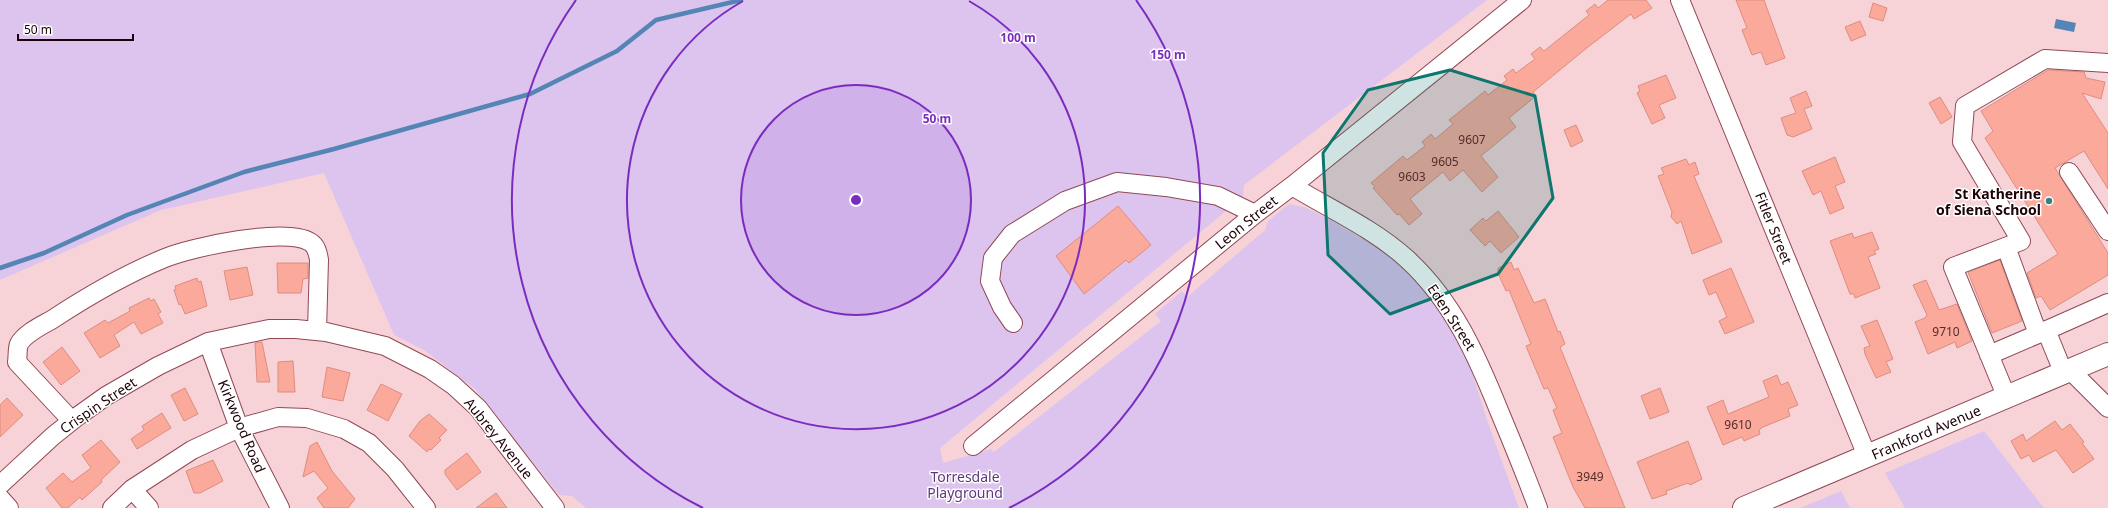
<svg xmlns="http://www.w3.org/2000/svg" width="2108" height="508" font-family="'Noto Sans',sans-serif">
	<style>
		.green { fill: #dcc4ef }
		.water { fill: #5585b4 }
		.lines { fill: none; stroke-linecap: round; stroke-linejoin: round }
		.stream { stroke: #5585b4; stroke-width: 4.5 }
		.building { fill: #faa99b; stroke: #dc8d80 }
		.minor-casing { stroke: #914855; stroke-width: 20 }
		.major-casing { stroke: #914855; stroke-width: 24 }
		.minor { stroke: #fff; stroke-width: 18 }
		.major { stroke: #fff; stroke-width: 22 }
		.marked { fill: #0f766e; fill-opacity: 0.2; stroke: #0f766e; stroke-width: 3; stroke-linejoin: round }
		.ring { fill: none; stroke: #7b2cbf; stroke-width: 2 }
		.poi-dot { fill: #3a827d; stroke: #fff; stroke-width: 1.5 }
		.labels { text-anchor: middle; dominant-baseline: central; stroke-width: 3; stroke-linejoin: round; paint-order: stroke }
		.number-label { font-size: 12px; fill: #542c2c }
		.poi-label { font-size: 14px; font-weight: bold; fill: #1c0207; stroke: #fff; text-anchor: end }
		.street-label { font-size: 14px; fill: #1c0207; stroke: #fff }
		.park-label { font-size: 14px; fill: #60367c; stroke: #fff }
		.centre { fill: #7b2cbf; stroke: #fff; stroke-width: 2 }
		.ring-label { font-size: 12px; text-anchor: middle; font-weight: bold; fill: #7b2cbf; stroke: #fff; stroke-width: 3; stroke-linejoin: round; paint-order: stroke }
	</style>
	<rect width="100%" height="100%" fill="#f7d3d8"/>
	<!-- green -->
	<path class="green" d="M0,0H1487L1244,185L1243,197L940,448L943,463L991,449L994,452L1161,321L1155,314L1182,291L1187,297L1265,230L1268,221L1289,204L1304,207L1329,219L1389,255L1427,293L1451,327L1467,356L1487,420L1519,508H586L572,496L559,495L475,389L424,350L394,335L324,173L161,210L0,280Z
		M1984,431L2044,508H1905L1885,473Z
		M1841,491L1850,508H1800Z"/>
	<!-- water -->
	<path class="water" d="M2056,19L2076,23L2074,32L2054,28Z"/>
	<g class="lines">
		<!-- stream -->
		<path class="stream" d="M0,268L44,253L127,215L244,172L334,149L530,94L617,51L656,20L741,0"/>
	</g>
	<!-- building -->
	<path class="building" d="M1608,0H1646L1652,8L1634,19L1631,14L1588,47L1533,92L1536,96L1509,118L1516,127L1481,156L1498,177L1482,192L1463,170L1450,181L1443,172L1410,199L1422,214L1409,225L1399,214L1397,215L1373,188L1375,187L1371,183L1403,156L1407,160L1425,146L1422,142L1431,134L1435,139L1453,124L1449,120L1485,91L1488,95L1507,80L1504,76L1513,69L1516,73L1535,59L1531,54L1540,47L1544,51L1589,15L1586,11L1595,4L1598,8Z
		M1736,0H1764L1785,58L1766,65L1761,52L1752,55L1742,30L1747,28Z
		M1873,3L1887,8L1883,21L1869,17Z
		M1860,21L1866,35L1851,41L1845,27Z
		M2048,70L2084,72L2086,78L2105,82L2101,99L2082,93L2108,133V189L2084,151L2055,168L2108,253V275L2050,310L2041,296L2036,298L2027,273L2058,254L1985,138L1993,131L1981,111Z
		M1666,75L1676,98L1659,105L1665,118L1652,124L1637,93L1640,91L1638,86Z
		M1806,91L1812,106L1804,109L1812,129L1793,137L1787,135L1781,118L1796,113L1790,98Z
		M1940,97L1952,117L1941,124L1929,103Z
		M1576,125L1583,141L1571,147L1564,130Z
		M1835,157L1845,182L1835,186L1844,208L1830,214L1821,191L1813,195L1802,171Z
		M1686,159L1689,165L1695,162L1699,174L1694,176L1722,242L1692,254L1681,221L1677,224L1671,217L1672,212L1658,176L1664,174L1661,168Z
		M1118,206L1151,245L1129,263L1126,260L1084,294L1056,256Z
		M1498,211L1519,237L1501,253L1490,241L1485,246L1470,230L1483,218L1486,221Z
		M1872,232L1879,249L1874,251L1876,254L1868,257L1880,288L1855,298L1854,294H1850L1830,241L1852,233L1854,238Z
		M2000,260L2022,321L1992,333L1968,272Z
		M1511,262L1514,270L1518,268L1534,303L1545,299L1558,332L1560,331L1565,344L1560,347L1625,508H1585L1573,487L1553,437L1562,433L1553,410L1557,408L1548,388L1544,389L1526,346L1531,344L1509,290L1506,291L1498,273V268Z
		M277,263H308V278L303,279L301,293H278Z
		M247,267L253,295L230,300L224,271Z
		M1731,268L1754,322L1725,334L1719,321L1727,317L1716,292L1709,295L1703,280Z
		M197,278L198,282L201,281L207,306L185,314L181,304L179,305L174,290L176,289L175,286Z
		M1926,280L1939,310L1957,304L1972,341L1957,348L1955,342L1928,354L1915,322L1925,318L1927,315L1913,285Z
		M149,298L151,301L154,299L161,312L158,314L163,323L141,334L134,322L114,335L120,346L100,358L84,333L105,320L108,323L130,311L129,308Z
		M1877,320L1893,359L1886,362L1891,372L1876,378L1865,354L1864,348L1870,346L1861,326Z
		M262,342L270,382H257L255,343Z
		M62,347L80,371L61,385L43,362Z
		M293,361L295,392H278V362Z
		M327,367L350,373L343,401L322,397Z
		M1777,375L1781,385L1788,382L1798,405L1788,409L1790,416L1763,427L1759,430L1760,434L1744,441L1742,437L1723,445L1707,407L1723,400L1728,414L1769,397L1763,381Z
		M381,384L402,394L388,421L367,410Z
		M185,388L198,414L184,421L171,395Z
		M1660,388L1669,412L1650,419L1641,396Z
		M7,398L23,415L0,437V405Z
		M162,413L171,428L137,449L131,439L144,430L142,426Z
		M429,414L447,430L439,438L441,440L431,450L429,449L427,452L409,436L420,421Z
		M2055,421L2062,430L2070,424L2084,442L2082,443L2094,459L2073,473L2056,450L2033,462L2029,455L2021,459L2011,441L2023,434L2026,441Z
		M101,440L120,462L101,480L102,482L82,500L80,497L68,508H62L46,488L63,473L72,482L91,468L82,455Z
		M1688,441L1702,479L1690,485L1688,483L1666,491L1667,494L1652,499L1637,462Z
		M317,442L332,471L355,499L348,508H324L317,498L328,488L314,471L303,477L310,446Z
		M467,453L481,472L457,490L445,474V470Z
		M213,460L223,481L200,493H194L186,471Z
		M496,493L507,508H476Z"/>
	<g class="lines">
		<!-- minor casing -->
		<g class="minor-casing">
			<path id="minor" d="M1680,0L1867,456
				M2069,172L2108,231
				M1292,186C1330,209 1374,229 1407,259C1453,301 1477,356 1500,413C1513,444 1526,476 1538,508
				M1013,323L1002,307L990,281L993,258L1012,234L1065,201L1117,182L1166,187L1218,196L1255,214
				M2046,330L2064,374
				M2038,334L2108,303
				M208,342L239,428L280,508
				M1989,355L2038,334L2006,247
				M2071,371L2108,408
				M2007,398L1953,267L2021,241L1962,142L1965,106L2045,59L2108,63
				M72,421L17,362C18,357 17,349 19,344C25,333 43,325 53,319C88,296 126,274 165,258C192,247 285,227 310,242C317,246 318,254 319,260L317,331
				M973,446L1255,214L1292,186L1522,0
				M0,485L53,436L78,416L106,396L158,366L208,342L269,329H296L326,332L385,346L430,369L453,385L478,408L555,508
				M132,489L149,508
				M0,498L9,508
				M112,508L132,489L192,450L239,428L278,417L307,418L344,429L369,443L395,469L426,508"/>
		</g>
		<!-- major casing -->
		<g class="major-casing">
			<path id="major" d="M1744,508L2108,354"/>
		</g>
		<!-- minor -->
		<use href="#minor" class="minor"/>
		<!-- major -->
		<use href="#major" class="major"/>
	</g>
	<!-- marked area -->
	<path class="marked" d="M1450,70L1535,96L1553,198L1498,274L1390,314L1328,255L1323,153L1368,90Z"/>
	<!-- distance rings -->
	<circle cx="856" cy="200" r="115" fill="#7b2cbf" fill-opacity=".12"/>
	<g class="ring">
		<circle cx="856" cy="200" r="115"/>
		<path d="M969 1A229 229 0 1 1 743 1"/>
		<path d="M703 508A344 344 0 0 1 576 0M1136 0A344 344 0 0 1 1009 508"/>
	</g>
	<!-- markers -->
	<circle class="poi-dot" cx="2049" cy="201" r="4"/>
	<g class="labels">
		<!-- number labels -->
		<g class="number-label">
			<text x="1472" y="139">9607</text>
			<text x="1445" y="161">9605</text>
			<text x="1412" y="176">9603</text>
			<text x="1946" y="331">9710</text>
			<text x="1738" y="424">9610</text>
			<text x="1590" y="476">3949</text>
		</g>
		<!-- poi labels -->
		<g class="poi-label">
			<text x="2041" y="193">St Katherine<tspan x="2041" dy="16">of Siena School</tspan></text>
		</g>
		<!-- street labels -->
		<g class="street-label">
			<text transform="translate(1246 222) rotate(-39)">Leon Street</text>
			<text transform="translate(1774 228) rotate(68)">Fitler Street</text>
			<text transform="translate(1452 317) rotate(57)">Eden Street</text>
			<text transform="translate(98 405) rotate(-34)">Crispin Street</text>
			<text transform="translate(242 426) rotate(67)">Kirkwood Road</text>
			<text transform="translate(1926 432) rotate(-23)">Frankford Avenue</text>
			<text transform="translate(499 438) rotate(51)">Aubrey Avenue</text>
		</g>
		<!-- park labels -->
		<g class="park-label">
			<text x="965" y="476">Torresdale<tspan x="965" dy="16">Playground</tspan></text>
		</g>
	</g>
	<circle cx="856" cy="200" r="6" class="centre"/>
	<g class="ring-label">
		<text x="1018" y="42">100 m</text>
		<text x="1168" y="59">150 m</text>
		<text x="937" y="123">50 m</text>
	</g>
	<!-- scale -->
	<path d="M18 34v6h115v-6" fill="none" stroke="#1c0207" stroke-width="2"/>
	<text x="24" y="34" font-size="12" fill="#1c0207" stroke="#ffffff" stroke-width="3" paint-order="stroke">50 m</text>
</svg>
